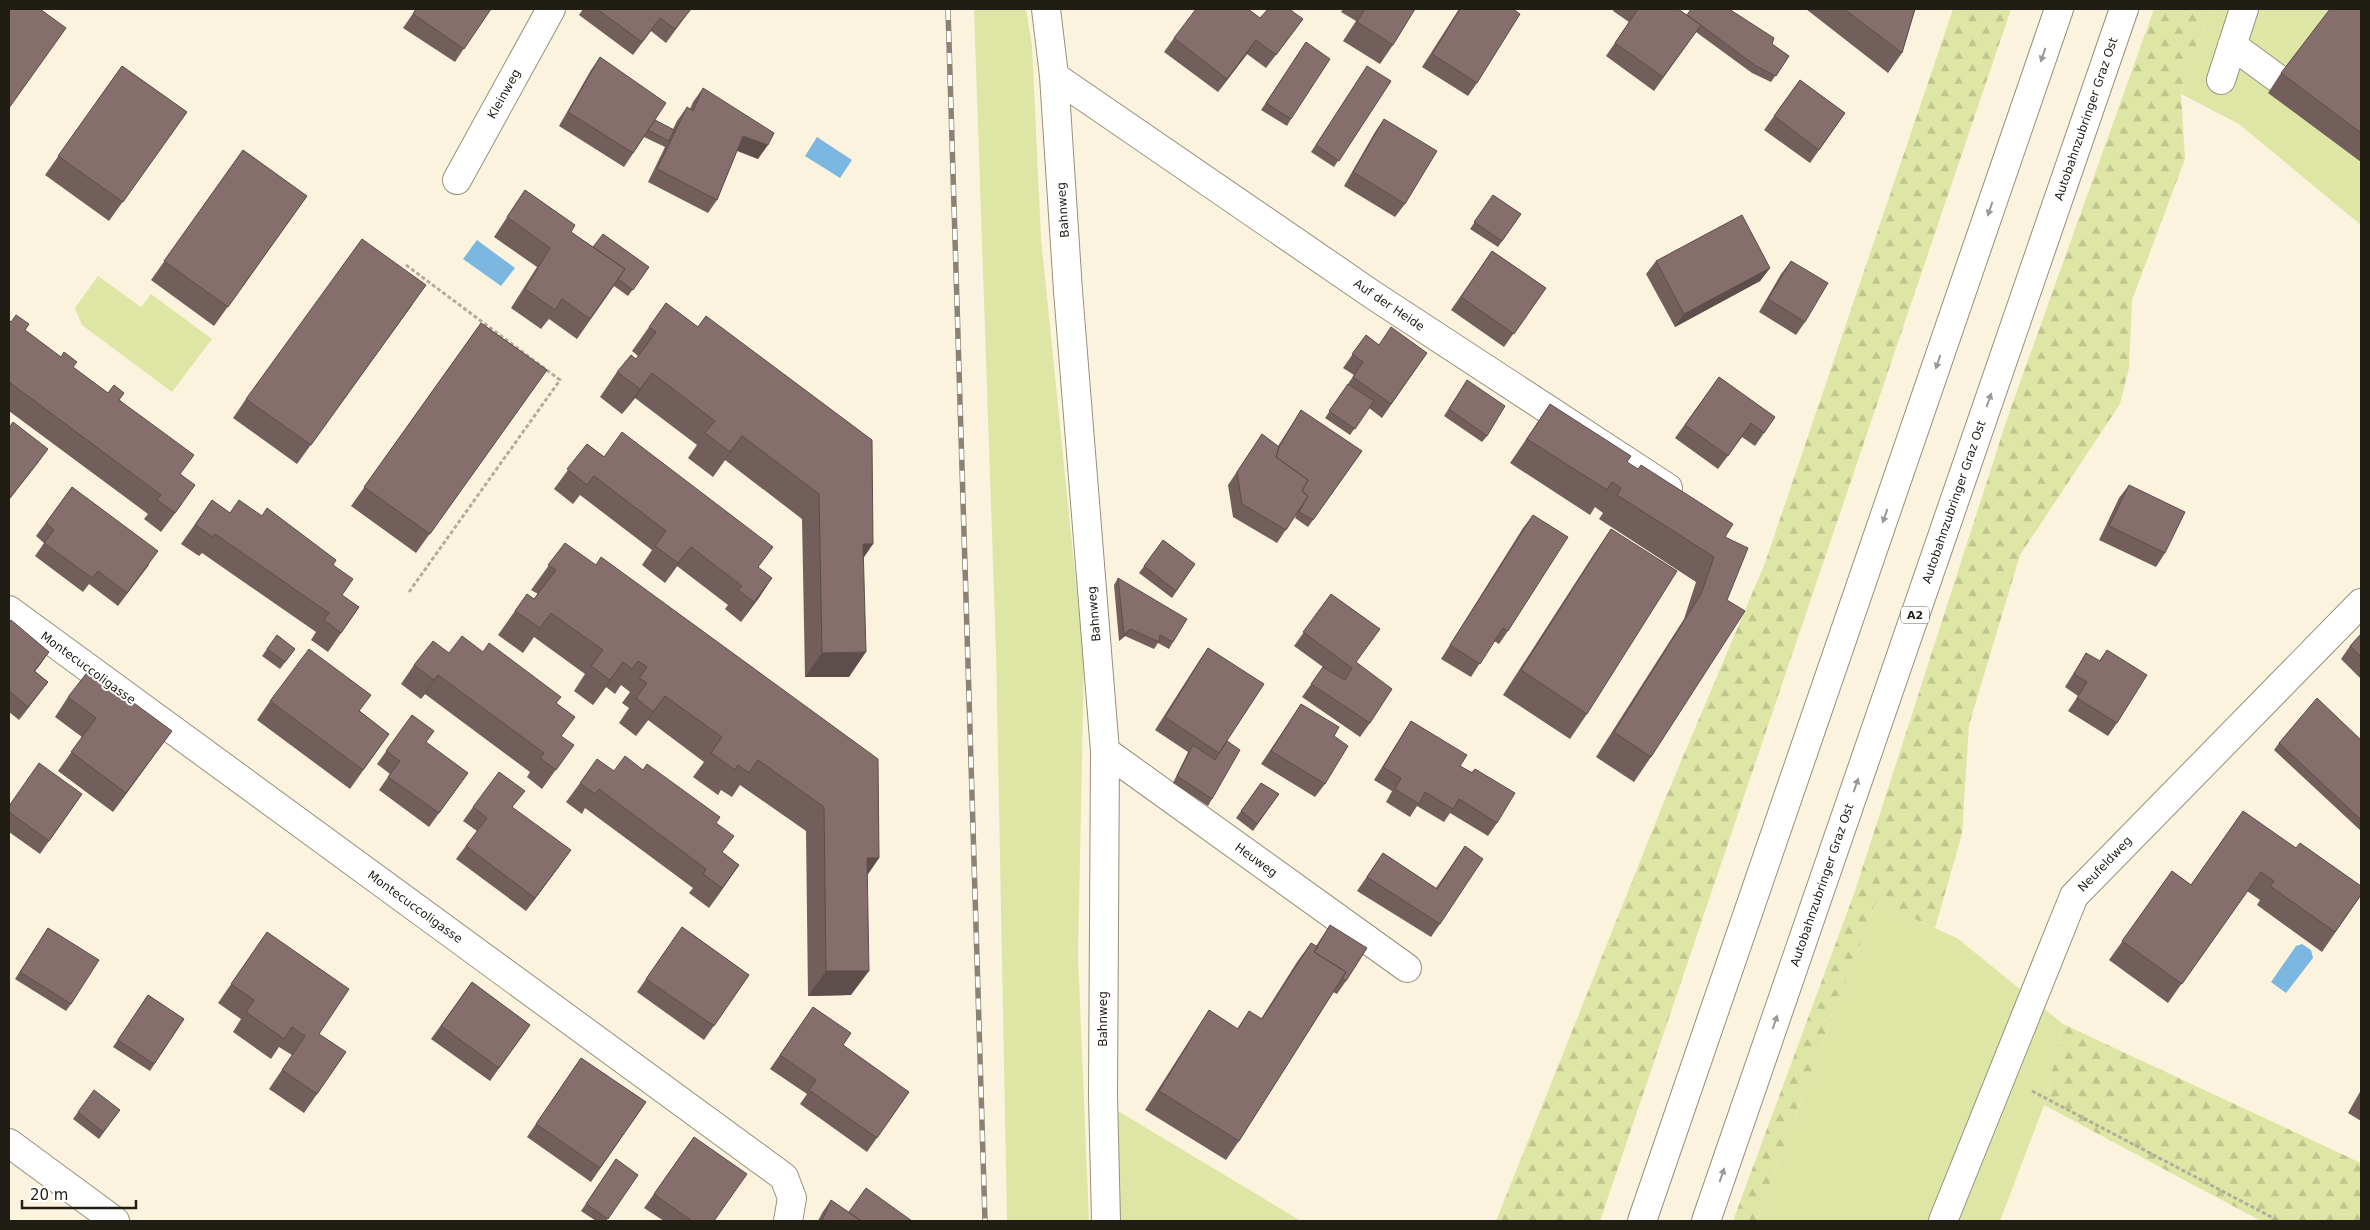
<svg xmlns="http://www.w3.org/2000/svg" width="2370" height="1230" font-family="'DejaVu Sans',sans-serif">
	<style>
		.green { fill: #dee6a5 }
		.forest { fill: url(#forest-firs) }
		.water { fill: #7cb7e1 }
		.lines { fill: none; stroke-linecap: round; stroke-linejoin: round }
		.minor-casing { stroke: #988f7c; stroke-width: 30 }
		.highway-casing { stroke: #988f7c; stroke-width: 30 }
		.path { stroke: #b3ac9b; stroke-width: 3; stroke-dasharray: 4 2.5; stroke-linecap: butt }
		.minor { stroke: #fff; stroke-width: 28 }
		.highway { stroke: #fff; stroke-width: 28 }
		.rail-casing { stroke: #898375; stroke-width: 5.5 }
		.rail { stroke: #fff; stroke-width: 4; stroke-dasharray: 11; stroke-linecap: butt }
		.wall { fill: #725f5c }
		.shaded-wall { fill: #5d4d4b }
		.building { fill: #856e6b; stroke: #5d4d4b }
		.oneway { fill: #9b9996 }
		.labels { text-anchor: middle; dominant-baseline: central; stroke-width: 4; stroke-linejoin: round; paint-order: stroke }
		.shield { fill: #fff; stroke: #63615b; stroke-width: 1 }
		.shield-label { font-size: 11px; font-weight: bold; fill: #201d15 }
		.street-label { font-size: 12px; fill: #201d15; stroke: #fff }
	</style>
	<defs>
		<pattern id="forest-firs" width="22" height="20" patternUnits="userSpaceOnUse" patternTransform="scale(1.25)"><rect width="22" height="20" fill="#dee6a5"/><path d="M5 1l3.5 6h-7zM16 11l3.5 6h-7z" fill="#bec58d"/></pattern>
	</defs>
	<rect width="100%" height="100%" fill="#fcf3de"/>
	<!-- green -->
	<path class="green" d="M974,9H1026L1032,46L1041,238L1084,662L1078,956L1089,1221H1007L996,651Z
		M2210,9H2361V225L2239,124L2181,94Z
		M98,276L141,307L151,294L212,339L172,392L82,325L75,308Z
		M1876,902L1957,938L2063,1024L2044,1105L2000,1221H1756Z
		M1113,1108L1301,1221H1116Z"/>
	<!-- forest -->
	<path class="forest" d="M1953,9H2011L1600,1221H1496L1663,804L1765,563Z
		M2154,9H2210L2181,94L2185,159L2132,300L2129,368L2120,404L2020,555L1969,725L1962,834L1935,928L1876,902L1756,1221H1733L1855,891L2008,416Z
		M2063,1024L2361,1163V1221H2261L2044,1105Z"/>
	<!-- water -->
	<path class="water" d="M817,137L852,160L840,178L805,156Z
		M477,240L515,268L501,286L463,259Z
		M2302,944L2311,950L2313,958L2286,993L2271,982L2296,946Z"/>
	<g class="lines">
		<!-- minor casing -->
		<g class="minor-casing">
			<path id="minor" d="M1046,9L1054,76L1068,291L1105,751L1103,1096L1106,1221
				M2232,45L2277,78
				M1054,76L1373,295L1668,488
				M2221,80L2244,9
				M457,180L551,9
				M9,610L784,1177L792,1198L788,1221
				M1105,751L1407,968
				M9,1143L115,1221
				M1943,1221L2074,896L2361,603"/>
		</g>
		<!-- highway casing -->
		<g class="highway-casing">
			<path id="highway" d="M1642,1221L2059,9
				M1706,1221L2124,9"/>
		</g>
		<!-- path -->
		<path class="path" d="M406,265L560,380L409,592
			M2032,1091L2279,1221"/>
		<!-- minor -->
		<use href="#minor" class="minor"/>
		<!-- highway -->
		<use href="#highway" class="highway"/>
		<!-- rail casing -->
		<g class="rail-casing">
			<path id="rail" d="M948,9L985,1221"/>
		</g>
		<!-- rail -->
		<use href="#rail" class="rail"/>
	</g>
	<!-- wall -->
	<path class="wall" d="M416,9H490L455,62L403,28Z
		M583,9H691L666,43L651,31L633,55L579,15Z
		M1343,9H1415L1393,45L1380,64L1343,41L1356,21L1341,12Z
		M1459,9H1513L1477,83L1468,96L1422,67Z
		M1614,9H1678L1687,15L1772,44L1789,56L1771,82L1752,73L1696,32L1654,91L1606,56L1629,22L1613,11Z
		M1806,9H1915L1902,53L1888,73Z
		M2361,9V162L2268,93L2281,73Z
		M1260,18L1303,19L1266,68L1247,54L1218,92L1164,52L1174,38Z
		M1306,42L1291,119L1287,126L1261,110Z
		M600,57L655,120L673,129L677,121L687,107L690,109L693,102L703,88L758,159L737,151L717,200L708,213L648,182L665,147L644,137L624,167L559,126L591,70Z
		M122,66L187,112L109,221L45,175Z
		M1363,73L1391,81L1334,167L1311,152Z
		M1800,80L1845,113L1810,163L1764,130Z
		M1384,119L1405,204L1395,217L1344,186L1375,132Z
		M243,150L307,196L214,326L151,280Z
		M525,190L571,232L593,247L649,267L628,296L614,286L577,339L549,319L541,329L511,308L537,267L494,237Z
		M1493,195L1521,214L1498,247L1470,229Z
		M1492,251L1546,288L1504,347L1451,310Z
		M1656,261L1770,268L1760,281L1675,327L1646,274Z
		M1791,261L1805,322L1796,335L1759,312L1781,274Z
		M666,303L698,327L706,316L863,558L849,677H805L802,519L725,460L713,477L688,458L697,445L635,398L622,414L600,397L617,372L636,359L638,356L632,351Z
		M413,304L297,464L233,418L246,399Z
		M9,320L25,330L74,368L108,393L120,400L180,474L182,504L161,532L144,519L148,514L9,411Z
		M481,323L547,370L416,553L351,506Z
		M1366,335L1379,345L1427,353L1382,418L1369,408L1350,435L1325,418L1354,375L1343,368Z
		M1719,377L1775,417L1755,446L1742,437L1718,469L1675,438Z
		M1467,380L1487,436L1482,442L1444,416Z
		M1550,404L1725,537L1651,757L1634,782L1596,757L1684,619L1696,582L1599,519L1603,513L1595,507L1590,515L1510,463Z
		M1301,410L1362,451L1308,527L1295,518L1297,513L1277,543L1233,517L1228,485L1262,434L1278,446Z
		M587,444L772,578L741,622L725,609L728,605L677,566L665,583L642,565L652,550L580,495L573,504L554,489Z
		M2129,485L2165,553L2156,567L2099,540L2119,498Z
		M72,487L149,565L118,606L89,584L83,592L35,556L44,543L36,536Z
		M212,500L230,513L333,565L342,595L359,607L328,652L311,640L316,632L202,553L199,556L181,544Z
		M1533,515L1508,631L1499,644L1494,641L1471,677L1441,659L1523,528Z
		M1611,529L1587,714L1570,739L1503,695L1594,554Z
		M1163,540L1195,564L1172,598L1139,573Z
		M565,543L879,858L867,875L851,995L808,996L806,831L740,785L732,797L721,790L718,795L693,777L704,762L648,720L636,736L619,723L629,708L622,703L630,692L621,685L615,694L606,687L593,705L574,691L585,674L534,637L523,653L498,635L527,594L534,599L538,594L531,590Z
		M1118,578L1173,642L1169,649L1158,643L1154,649L1125,636L1119,641L1114,585Z
		M1331,594L1356,662L1370,723L1360,737L1302,697L1323,667L1294,646Z
		M9,623L49,652L35,671L48,682L38,695L19,720L9,712Z
		M2361,634V679L2341,659L2350,646Z
		M277,635L295,649L280,669L262,656Z
		M1208,648L1227,741L1212,799L1208,806L1173,783L1188,752L1155,730L1199,661Z
		M2107,650L2117,723L2108,736L2068,711L2078,696L2065,687L2086,653L2099,661Z
		M483,652L556,703L561,736L560,764L542,789L527,777L530,772L425,694L421,699L401,684L414,665L449,653Z
		M68,697L158,750L113,812L58,771L82,737L55,717Z
		M270,701L360,711L389,734L350,789L257,720Z
		M1301,704L1334,736L1325,784L1315,797L1261,764Z
		M412,715L426,743L468,773L429,827L379,790L390,774L377,764Z
		M1411,721L1460,766L1472,772L1475,769L1497,823L1488,836L1450,813L1444,822L1417,806L1410,817L1386,802L1392,791L1374,780L1402,735Z
		M2361,740V831L2274,750L2279,743Z
		M643,770L716,823L722,852L739,865L709,908L689,893L693,888L585,808L582,814L566,802L580,783L614,771Z
		M1261,783L1279,794L1253,831L1236,818Z
		M82,794L40,854L9,832V806Z
		M473,807L513,808L561,864L526,911L456,859L477,831L463,821Z
		M2243,811L2361,895L2322,952L2257,905L2260,900L2247,891L2168,1003L2109,960L2172,871L2191,885Z
		M1465,846L1440,924L1431,937L1357,891L1383,853L1436,888Z
		M1330,925L1346,981L1337,994L1333,992L1239,1141L1226,1160L1145,1110L1196,1030L1209,1010L1237,1029L1249,1011L1261,1019L1297,962L1311,943L1316,946Z
		M682,927L749,975L704,1040L637,992Z
		M48,928L71,1004L66,1011L15,979Z
		M267,932L319,1034L346,1052L304,1113L269,1089L292,1055L279,1047L271,1059L233,1032L241,1019L218,1003Z
		M472,982L530,1025L490,1081L431,1039Z
		M148,995L184,1019L150,1071L113,1047Z
		M813,1007L843,1045L909,1092L867,1152L800,1104L807,1094L770,1069Z
		M581,1058L646,1102L591,1182L527,1137Z
		M2361,1090V1121L2348,1113Z
		M120,1110L99,1139L73,1119L78,1112Z
		M694,1137L714,1221H664L644,1208Z
		M616,1159L638,1175L606,1221H596L581,1211Z
		M831,1200L849,1212L912,1221H818L822,1213Z"/>
	<!-- shaded-wall -->
	<path class="shaded-wall" d="M1256,40L1247,54L1218,92L1227,79Z
		M743,136L768,145L758,159L734,149Z
		M1770,268L1760,281L1675,327L1684,314Z
		M652,373L635,398L622,414L640,389Z
		M742,436L725,460L713,477L730,452Z
		M48,449L38,463L9,500V499Z
		M863,544H873L856,569Z
		M691,547L677,566L665,583L678,563Z
		M772,578L759,598L741,622L754,602Z
		M1130,629L1125,636L1119,641L1124,635Z
		M49,652L40,665L24,684L34,671Z
		M866,652L849,677H805L822,653Z
		M623,662L606,687L593,705L610,680Z
		M438,675L425,694L421,699L434,680Z
		M48,682L38,695L19,720L28,707Z
		M665,696L648,720L636,736L653,712Z
		M172,731L158,750L113,812L126,793Z
		M571,850L561,864L526,911L535,898Z
		M867,858H879L862,883Z
		M739,865L726,884L709,908L722,888Z
		M826,971H869L851,995L808,996Z"/>
	<!-- building -->
	<path class="building" d="M9,9H40L66,28L9,108Z
		M416,9H491L464,49L413,14Z
		M597,9H691L675,29L660,18L642,42Z
		M1196,9H1248L1260,18L1268,9H1289L1303,19L1276,55L1256,40L1227,79L1174,38Z
		M1365,9H1415L1393,45L1357,22Z
		M1460,9H1513L1520,14L1477,83L1432,54Z
		M1638,9H1678L1701,25L1663,77L1615,43Z
		M1691,9H1729L1774,38L1772,44L1789,56L1776,76L1756,66L1687,15Z
		M1844,9H1915L1902,53Z
		M2330,9H2361V133L2281,73Z
		M1306,42L1330,59L1291,119L1266,103Z
		M600,57L666,103L633,153L568,112Z
		M122,66L187,112L123,202L58,156Z
		M1367,66L1391,81L1339,161L1316,145Z
		M1800,80L1845,113L1819,150L1774,116Z
		M703,88L774,133L768,145L743,136L717,200L657,169L687,107L693,111Z
		M1384,119L1437,151L1405,204L1353,172Z
		M655,120L674,130L669,141L648,130Z
		M243,150L307,196L228,307L164,261Z
		M525,190L575,225L571,232L625,269L590,319L562,299L555,310L525,289L550,248L507,217Z
		M1493,195L1521,214L1502,241L1474,222Z
		M1742,215L1770,268L1684,314L1656,261Z
		M603,234L649,267L633,290L618,279L625,269L593,247Z
		M362,239L426,285L311,445L246,399Z
		M1492,251L1546,288L1514,334L1461,297Z
		M1791,261L1828,283L1805,322L1768,299Z
		M666,303L698,327L706,316L872,440L873,544H863L866,652L822,653L819,494L742,436L730,452L705,433L715,421L652,373L640,389L617,372L631,355L636,359L656,332L649,327Z
		M16,315L29,324L25,330L61,357L64,352L77,362L73,367L108,393L114,385L124,393L119,400L194,455L180,474L195,485L175,513L157,500L161,495L9,382V320L11,322Z
		M481,323L547,370L430,534L364,487Z
		M1391,327L1427,353L1391,404L1353,377L1363,362L1352,354L1366,335L1379,345Z
		M1719,377L1775,417L1764,433L1751,423L1728,456L1685,425Z
		M1467,380L1505,406L1487,436L1449,409Z
		M1348,384L1374,401L1355,429L1329,411Z
		M1550,404L1631,456L1627,462L1638,469L1641,465L1733,524L1725,537L1748,548L1727,600L1745,611L1651,757L1614,732L1701,594L1714,557L1617,495L1621,488L1612,482L1607,490L1527,439Z
		M1301,410L1362,451L1313,520L1299,512L1308,496L1302,491L1308,480L1276,457L1279,447Z
		M13,422L48,449L9,499V428Z
		M622,432L773,547L758,567L772,578L754,602L738,590L742,586L691,547L678,563L655,546L666,531L594,476L587,485L567,469L587,444L604,457Z
		M1262,434L1279,447L1276,457L1308,480L1302,491L1308,496L1286,530L1242,504L1237,472Z
		M2129,485L2185,512L2165,553L2109,526Z
		M72,487L158,551L127,593L98,571L92,578L44,543L54,530L46,523Z
		M212,500L230,513L239,500L262,516L267,508L336,560L333,565L353,579L342,595L359,607L341,633L324,620L329,613L215,534L213,537L195,525Z
		M1533,515L1568,537L1508,631L1503,628L1480,664L1450,645Z
		M1611,529L1677,571L1587,714L1521,670Z
		M1163,540L1195,564L1176,591L1144,566Z
		M565,543L596,565L601,557L878,759L879,858H867L869,971H826L824,807L758,760L749,773L738,765L735,770L711,753L722,737L665,696L653,712L636,698L647,683L639,678L647,667L638,661L632,669L623,662L610,680L591,666L603,650L551,613L540,628L515,611L527,594L534,599L556,570L548,565Z
		M1118,578L1187,619L1173,642L1160,635L1159,642L1130,629L1124,635Z
		M1331,594L1380,629L1356,662L1392,689L1370,723L1311,684L1323,667L1345,680L1352,668L1303,632Z
		M11,620L49,652L34,671L48,682L28,707L9,691V623Z
		M2361,634V657L2350,646Z
		M277,635L295,649L285,662L267,649Z
		M462,636L483,652L489,643L561,697L556,703L575,717L561,736L574,745L556,770L540,758L544,753L438,675L434,680L414,665L433,641L449,653Z
		M1208,648L1264,684L1219,753L1165,717Z
		M309,649L371,695L359,711L389,734L363,770L270,701Z
		M2107,650L2147,675L2117,723L2077,698L2087,682L2074,674L2086,653L2100,661Z
		M89,670L172,731L126,793L71,752L96,718L68,697Z
		M2317,698L2361,740V820L2279,743Z
		M1301,704L1339,727L1334,736L1348,746L1325,784L1271,751Z
		M412,715L434,731L426,742L468,773L439,813L388,777L400,761L386,751Z
		M1411,721L1467,755L1460,766L1472,773L1475,769L1515,793L1497,823L1459,799L1453,809L1425,792L1419,804L1395,789L1401,778L1383,767Z
		M1227,741L1240,750L1212,799L1177,776L1193,745L1215,760Z
		M625,756L643,770L647,764L720,817L716,823L734,836L722,852L739,865L722,888L703,874L706,869L599,789L595,794L580,783L597,759L614,771Z
		M39,763L82,794L49,841L9,812V806Z
		M499,772L525,791L512,807L571,850L535,898L466,846L487,818L473,807Z
		M1261,783L1279,794L1257,824L1241,811Z
		M2243,811L2296,848L2300,843L2361,886V895L2335,932L2270,886L2274,881L2261,872L2182,984L2122,941L2172,871L2191,885Z
		M1465,846L1483,859L1440,924L1367,877L1383,853L1437,889Z
		M1330,925L1367,948L1346,981L1342,978L1346,972L1314,952Z
		M682,927L749,975L714,1026L646,979Z
		M48,928L99,960L71,1004L20,972Z
		M267,932L349,989L319,1034L346,1052L317,1094L282,1070L305,1036L292,1027L284,1039L246,1012L254,1000L231,984Z
		M1311,943L1318,947L1314,952L1346,972L1239,1141L1159,1091L1209,1010L1238,1029L1249,1011L1262,1019Z
		M472,982L530,1025L499,1068L441,1026Z
		M148,995L184,1019L154,1064L118,1040Z
		M813,1007L851,1033L843,1045L909,1092L877,1138L809,1090L816,1080L780,1055Z
		M581,1058L646,1102L600,1168L536,1124Z
		M94,1090L120,1110L103,1132L78,1112Z
		M694,1137L747,1174L714,1221H692L654,1194Z
		M616,1159L638,1175L608,1219L586,1204Z
		M866,1188L912,1221H861L849,1212Z
		M831,1200L861,1221H822Z"/>
	<!-- one-way arrows -->
	<defs><path id="oneway-solid" d="M-6-.8H1V-3.2L6.5 0L1 3.2V.8H-6Z" transform="scale(1.25)"/></defs>
	<g class="oneway">
		<use href="#oneway-solid" transform="translate(2043 55) rotate(109)"/>
		<use href="#oneway-solid" transform="translate(1990 209) rotate(109)"/>
		<use href="#oneway-solid" transform="translate(1938 362) rotate(109)"/>
		<use href="#oneway-solid" transform="translate(1989 400) rotate(-71)"/>
		<use href="#oneway-solid" transform="translate(1885 516) rotate(109)"/>
		<use href="#oneway-solid" transform="translate(1856 785) rotate(-71)"/>
		<use href="#oneway-solid" transform="translate(1775 1022) rotate(-71)"/>
		<use href="#oneway-solid" transform="translate(1722 1175) rotate(-71)"/>
	</g>
	<g class="labels">
		<!-- shield labels -->
		<rect class="shield" x="1901" y="606.5" width="28" height="17" rx="4"/>
		<g class="shield-label">
			<text x="1915" y="615">A2</text>
		</g>
		<!-- street labels -->
		<g class="street-label">
			<text transform="translate(504 94) rotate(-61)">Kleinweg</text>
			<text transform="translate(2086 119) rotate(-71)">Autobahnzubringer Graz Ost</text>
			<text transform="translate(1063 210) rotate(-94)">Bahnweg</text>
			<text transform="translate(1389 305) rotate(34)">Auf der Heide</text>
			<text transform="translate(1954 502) rotate(-71)">Autobahnzubringer Graz Ost</text>
			<text transform="translate(1094 614) rotate(-95)">Bahnweg</text>
			<text transform="translate(88 668) rotate(36)">Montecuccoligasse</text>
			<text transform="translate(1256 860) rotate(36)">Heuweg</text>
			<text transform="translate(2105 864) rotate(-46)">Neufeldweg</text>
			<text transform="translate(1822 885) rotate(-71)">Autobahnzubringer Graz Ost</text>
			<text transform="translate(415 907) rotate(36)">Montecuccoligasse</text>
			<text transform="translate(1103 1019) rotate(-90)">Bahnweg</text>
		</g>
	</g>
	<!-- border -->
	<rect width="2370" height="1230" fill="none" stroke="#201d15" stroke-width="20"/>
	<!-- scale -->
	<path d="M22 1200v8h114v-8" fill="none" stroke="#201d15" stroke-width="2.5"/>
	<text x="30" y="1200" font-size="15" fill="#201d15" stroke="#ffffff" stroke-width="4" paint-order="stroke">20 m</text>
</svg>
